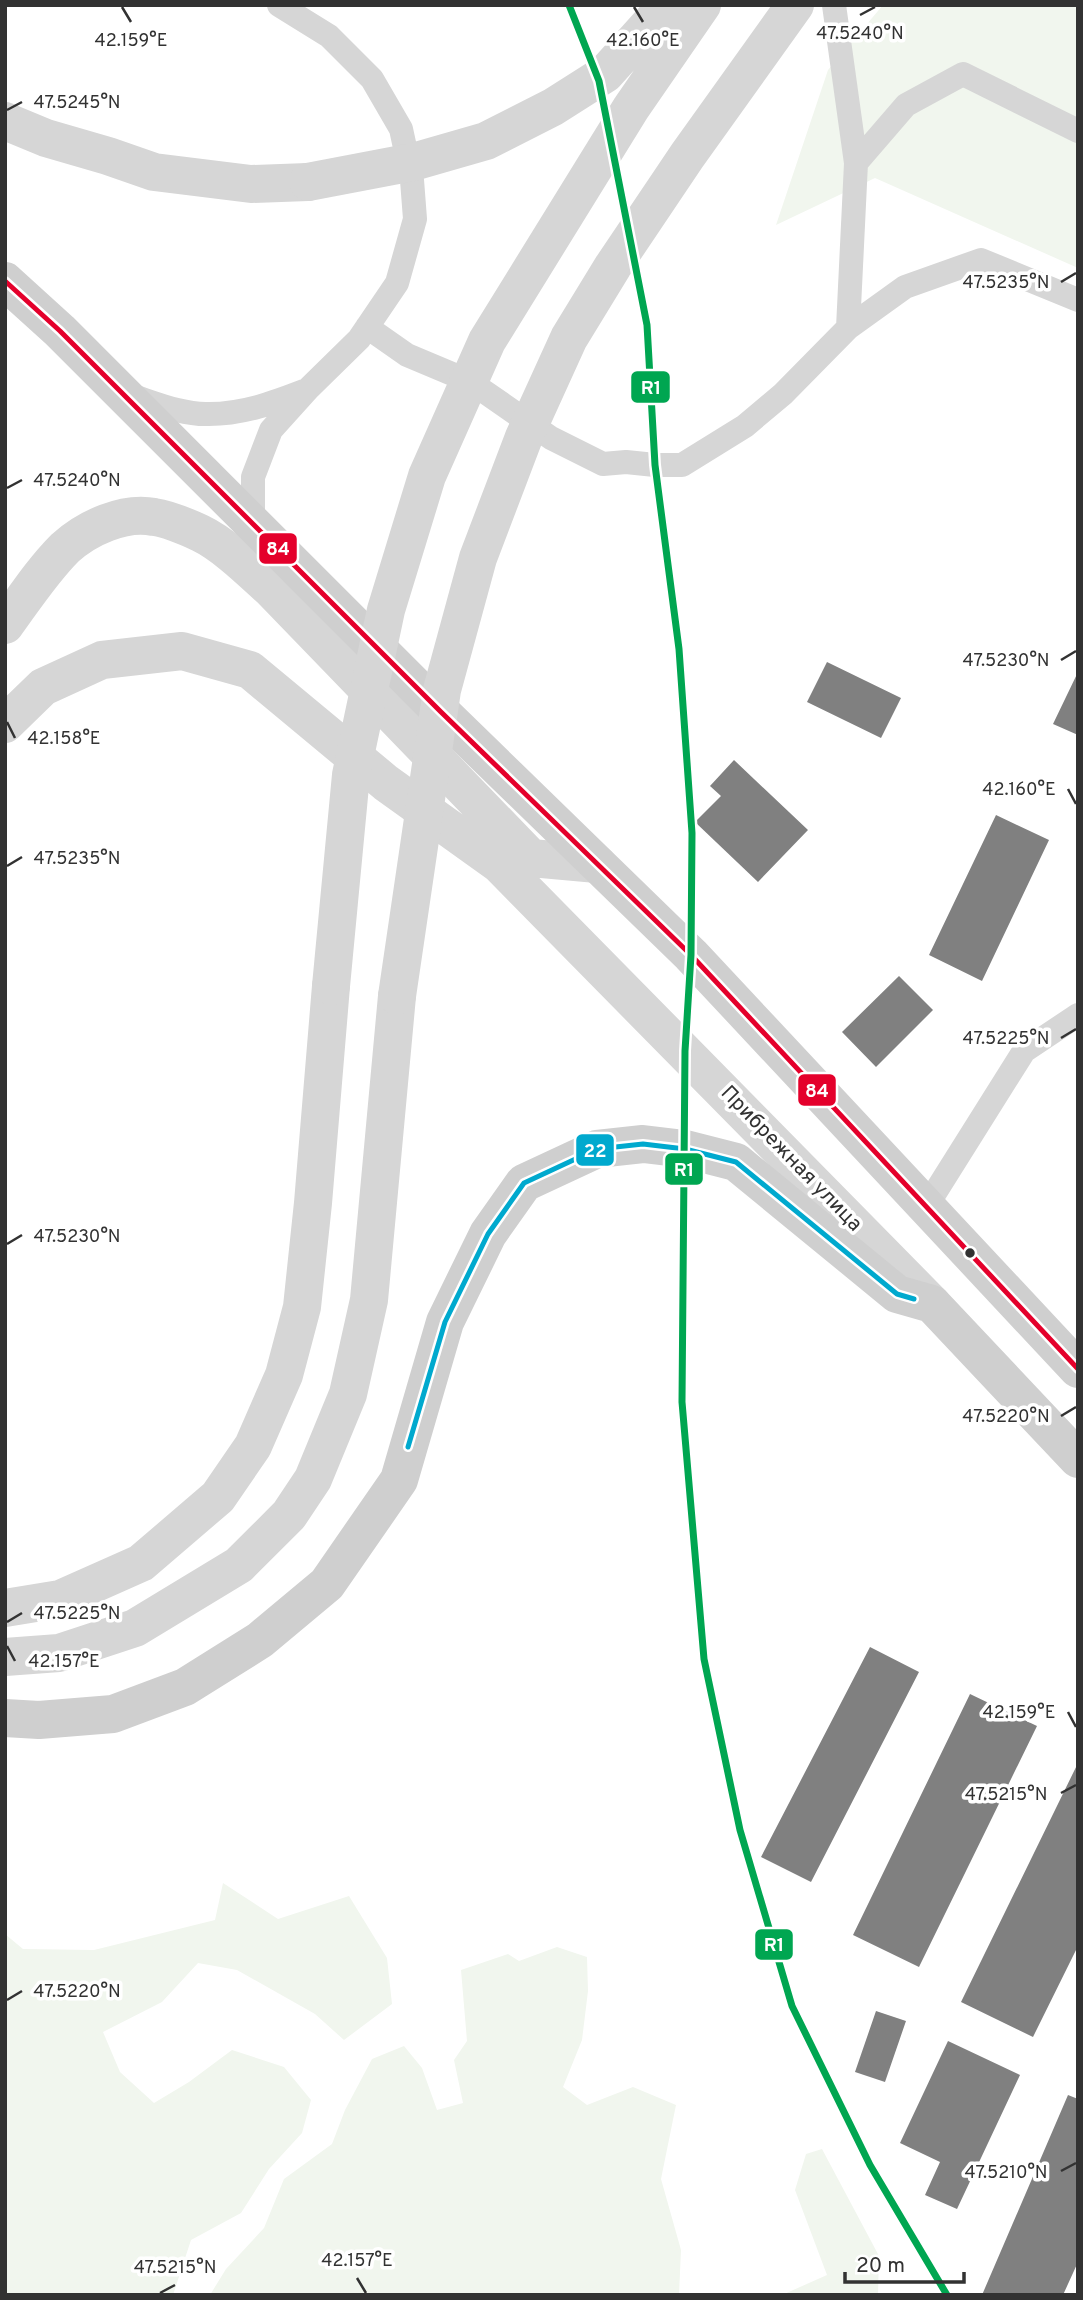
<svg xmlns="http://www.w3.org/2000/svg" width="1083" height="2300" font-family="Overpass,sans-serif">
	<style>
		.green { fill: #f1f6ee }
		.building { fill: #808080 }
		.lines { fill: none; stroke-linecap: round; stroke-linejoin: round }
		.service { stroke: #d6d6d6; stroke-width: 24 }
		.tertiary { stroke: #d6d6d6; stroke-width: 38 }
		.secondary { stroke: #cfcfcf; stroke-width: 38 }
		.tertiary-bridge { stroke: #d6d6d6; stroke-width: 38 }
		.bus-1-casing { stroke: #fff; stroke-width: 10 }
		.bus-2-casing { stroke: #fff; stroke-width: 10 }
		.bus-1 { stroke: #e4002b; stroke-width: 5 }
		.bus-2 { stroke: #00a9ce; stroke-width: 5 }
		.rail-1-casing { stroke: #fff; stroke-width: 12 }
		.rail-1 { stroke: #00a651; stroke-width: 7 }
		.ticks { fill: none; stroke: #323232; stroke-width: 2.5 }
		.bus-dot { fill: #323232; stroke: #fff; stroke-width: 2.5 }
		.labels { text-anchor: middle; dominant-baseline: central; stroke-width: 7; stroke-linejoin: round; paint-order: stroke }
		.street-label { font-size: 21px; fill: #323232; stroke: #fff }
		.ticks-label { font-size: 18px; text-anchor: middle; fill: #323232; stroke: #fff; stroke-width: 7; stroke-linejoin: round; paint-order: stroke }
		.line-badge { stroke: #fff; stroke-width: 2.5 }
		.badge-label { font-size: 19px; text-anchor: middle; font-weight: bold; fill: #fff }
	</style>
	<rect width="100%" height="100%" fill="#fff"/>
	<!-- green -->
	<path class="green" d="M883,5H1078V268L875,178L776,225L828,70Z
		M223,1883L278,1919L349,1896L387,1958L392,2004L344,2040L315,2014L237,1970L198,1963L162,2002L103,2032L120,2072L154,2103L189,2082L232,2050L284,2067L311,2100L302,2133L269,2169L241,2213L191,2240L173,2295H5V1934L23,1949L94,1950L215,1920Z
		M557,1947L587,1957L588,1991L582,2040L563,2087L587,2105L633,2087L676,2105L661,2179L681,2250L679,2295H210L226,2269L264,2228L284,2179L332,2144L345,2110L372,2059L404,2046L422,2068L437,2110L463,2103L454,2060L467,2041L461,1970L508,1954L519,1961Z
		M822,2149L879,2256L878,2295H782L827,2275L795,2190L806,2154Z"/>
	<!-- building -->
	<path class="building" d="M827,662L901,698L881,738L807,702Z
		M1078,672V735L1053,724Z
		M734,760L808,830L758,882L695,822L721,796L710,786Z
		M996,815L1049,840L982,981L929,955Z
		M899,976L933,1010L876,1067L842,1032Z
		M870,1647L919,1672L811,1882L761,1857Z
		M970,1694L1037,1726L919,1967L853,1935Z
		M1078,1763V1946L1033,2037L961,2002Z
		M876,2011L906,2021L885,2082L855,2072Z
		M948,2041L1020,2075L957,2209L925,2195L940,2162L900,2143Z
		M1068,2095L1078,2099V2262L1063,2295H982Z"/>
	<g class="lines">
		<!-- service -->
		<path class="service" d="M834,5L856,163
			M1078,131L963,74L906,105L856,163L848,328L905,287L981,260L1078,300
			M367,327L407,355L457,376L482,390L551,438L603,464L626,462L655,465H682L745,426L783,394L848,328
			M130,395C155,403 183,415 209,414C243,414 273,403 304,391
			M253,524V477L271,430L308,389L359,339L397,283L415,219L412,180L401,129L372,79L329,36L279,5
			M926,1207L1024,1051L1078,1015"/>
		<!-- tertiary -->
		<path class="tertiary" d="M5,121L46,138L108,156L154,172L251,184L308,182
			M5,625C24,599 42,571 65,548C87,528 124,511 154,517C169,519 187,527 200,533C225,545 251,571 272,590L531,858L597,864
			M5,724L43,687L102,660L182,651L250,670L386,783L499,864L932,1304
			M5,1608L60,1599L141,1563L218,1497L253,1446L284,1375L302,1307L313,1203L331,986
			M5,1657L59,1653L135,1628L239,1565L289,1515L313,1479L348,1394L369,1300L397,996"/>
		<!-- secondary -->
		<path class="secondary" d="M5,281L60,331L441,712L691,955L1078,1369
			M5,1718L39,1720L113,1714L185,1687L260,1640L327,1584L399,1480L445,1322L488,1234L524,1183L597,1149L643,1144L685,1149L736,1162L897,1294L932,1304L1078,1459"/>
		<!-- tertiary-bridge -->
		<path class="tertiary-bridge" d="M308,182L413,162L486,141L553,107L605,74L667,5
			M331,986L351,775L386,610L427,476L487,341L631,108L702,5
			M397,996L442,690L478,558L524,437L569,338L613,266L687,156L795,5"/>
		<!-- bus-1 casing -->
		<g class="bus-1-casing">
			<path id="bus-1" d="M5,281L60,331L441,712L691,955L1078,1369"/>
		</g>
		<!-- bus-2 casing -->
		<g class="bus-2-casing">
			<path id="bus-2" d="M408,1447L445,1322L488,1234L524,1183L597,1149L643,1144L685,1149L736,1162L897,1294L914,1299"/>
		</g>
		<!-- bus-1 -->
		<use href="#bus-1" class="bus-1"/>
		<!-- bus-2 -->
		<use href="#bus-2" class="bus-2"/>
		<!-- rail-1 casing -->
		<g class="rail-1-casing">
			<path id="rail-1" d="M569,5L599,81L647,325L655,465L679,649L692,833L691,955L685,1051L682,1402L704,1659L740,1830L792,2006L870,2165L947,2295"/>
		</g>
		<!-- rail-1 -->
		<use href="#rail-1" class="rail-1"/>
	</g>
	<!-- ticks -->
	<path class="ticks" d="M122,7L131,22M634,7L643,22M860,15L875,7M7,110L22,102M1061,282L1076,273M7,488L22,480M1061,660L1076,651M7,722L15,738M1068,789L1076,804M7,866L22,857M1061,1038L1076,1029M7,1244L22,1235M1061,1416L1076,1407M7,1622L22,1613M7,1646L15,1661M1068,1712L1076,1727M1061,1793L1076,1785M7,2000L22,1991M1061,2171L1076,2163M357,2278L366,2293M160,2293L175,2285"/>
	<!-- markers -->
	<circle class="bus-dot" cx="970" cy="1253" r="6"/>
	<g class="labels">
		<!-- street labels -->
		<g class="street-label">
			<text transform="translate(791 1159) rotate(46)">Прибрежная улица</text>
		</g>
	</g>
	<g class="ticks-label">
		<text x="860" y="39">47.5240°N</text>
		<text x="131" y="46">42.159°E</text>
		<text x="643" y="46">42.160°E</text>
		<text x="77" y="108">47.5245°N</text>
		<text x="1006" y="288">47.5235°N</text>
		<text x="77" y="486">47.5240°N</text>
		<text x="1006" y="666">47.5230°N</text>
		<text x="64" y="744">42.158°E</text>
		<text x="1019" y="795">42.160°E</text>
		<text x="77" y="864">47.5235°N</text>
		<text x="1006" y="1044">47.5225°N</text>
		<text x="77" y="1242">47.5230°N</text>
		<text x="1006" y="1422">47.5220°N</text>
		<text x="77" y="1619">47.5225°N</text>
		<text x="64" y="1667">42.157°E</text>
		<text x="1019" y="1718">42.159°E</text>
		<text x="1006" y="1800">47.5215°N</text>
		<text x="77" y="1997">47.5220°N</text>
		<text x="1006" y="2178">47.5210°N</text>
		<text x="357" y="2266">42.157°E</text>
		<text x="175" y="2273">47.5215°N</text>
	</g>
	<g class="line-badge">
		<rect x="630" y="370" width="41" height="34" rx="7" fill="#00a651"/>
		<rect x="258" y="532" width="40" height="33" rx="7" fill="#e4002b"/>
		<rect x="797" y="1073" width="40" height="34" rx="7" fill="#e4002b"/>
		<rect x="575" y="1133" width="40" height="34" rx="7" fill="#00a9ce"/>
		<rect x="664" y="1152" width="40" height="34" rx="7" fill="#00a651"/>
		<rect x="754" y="1928" width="40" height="33" rx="7" fill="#00a651"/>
	</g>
	<g class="badge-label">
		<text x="651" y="394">R1</text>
		<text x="278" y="555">84</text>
		<text x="817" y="1097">84</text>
		<text x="595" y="1157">22</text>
		<text x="684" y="1176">R1</text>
		<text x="774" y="1951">R1</text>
	</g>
	<!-- border -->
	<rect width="1083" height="2300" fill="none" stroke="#323232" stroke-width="14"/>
	<!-- scale -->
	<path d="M845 2272v10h119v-10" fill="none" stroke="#323232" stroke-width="3.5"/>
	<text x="856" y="2272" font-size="21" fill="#323232" stroke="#ffffff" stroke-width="5" paint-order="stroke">20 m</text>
</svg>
